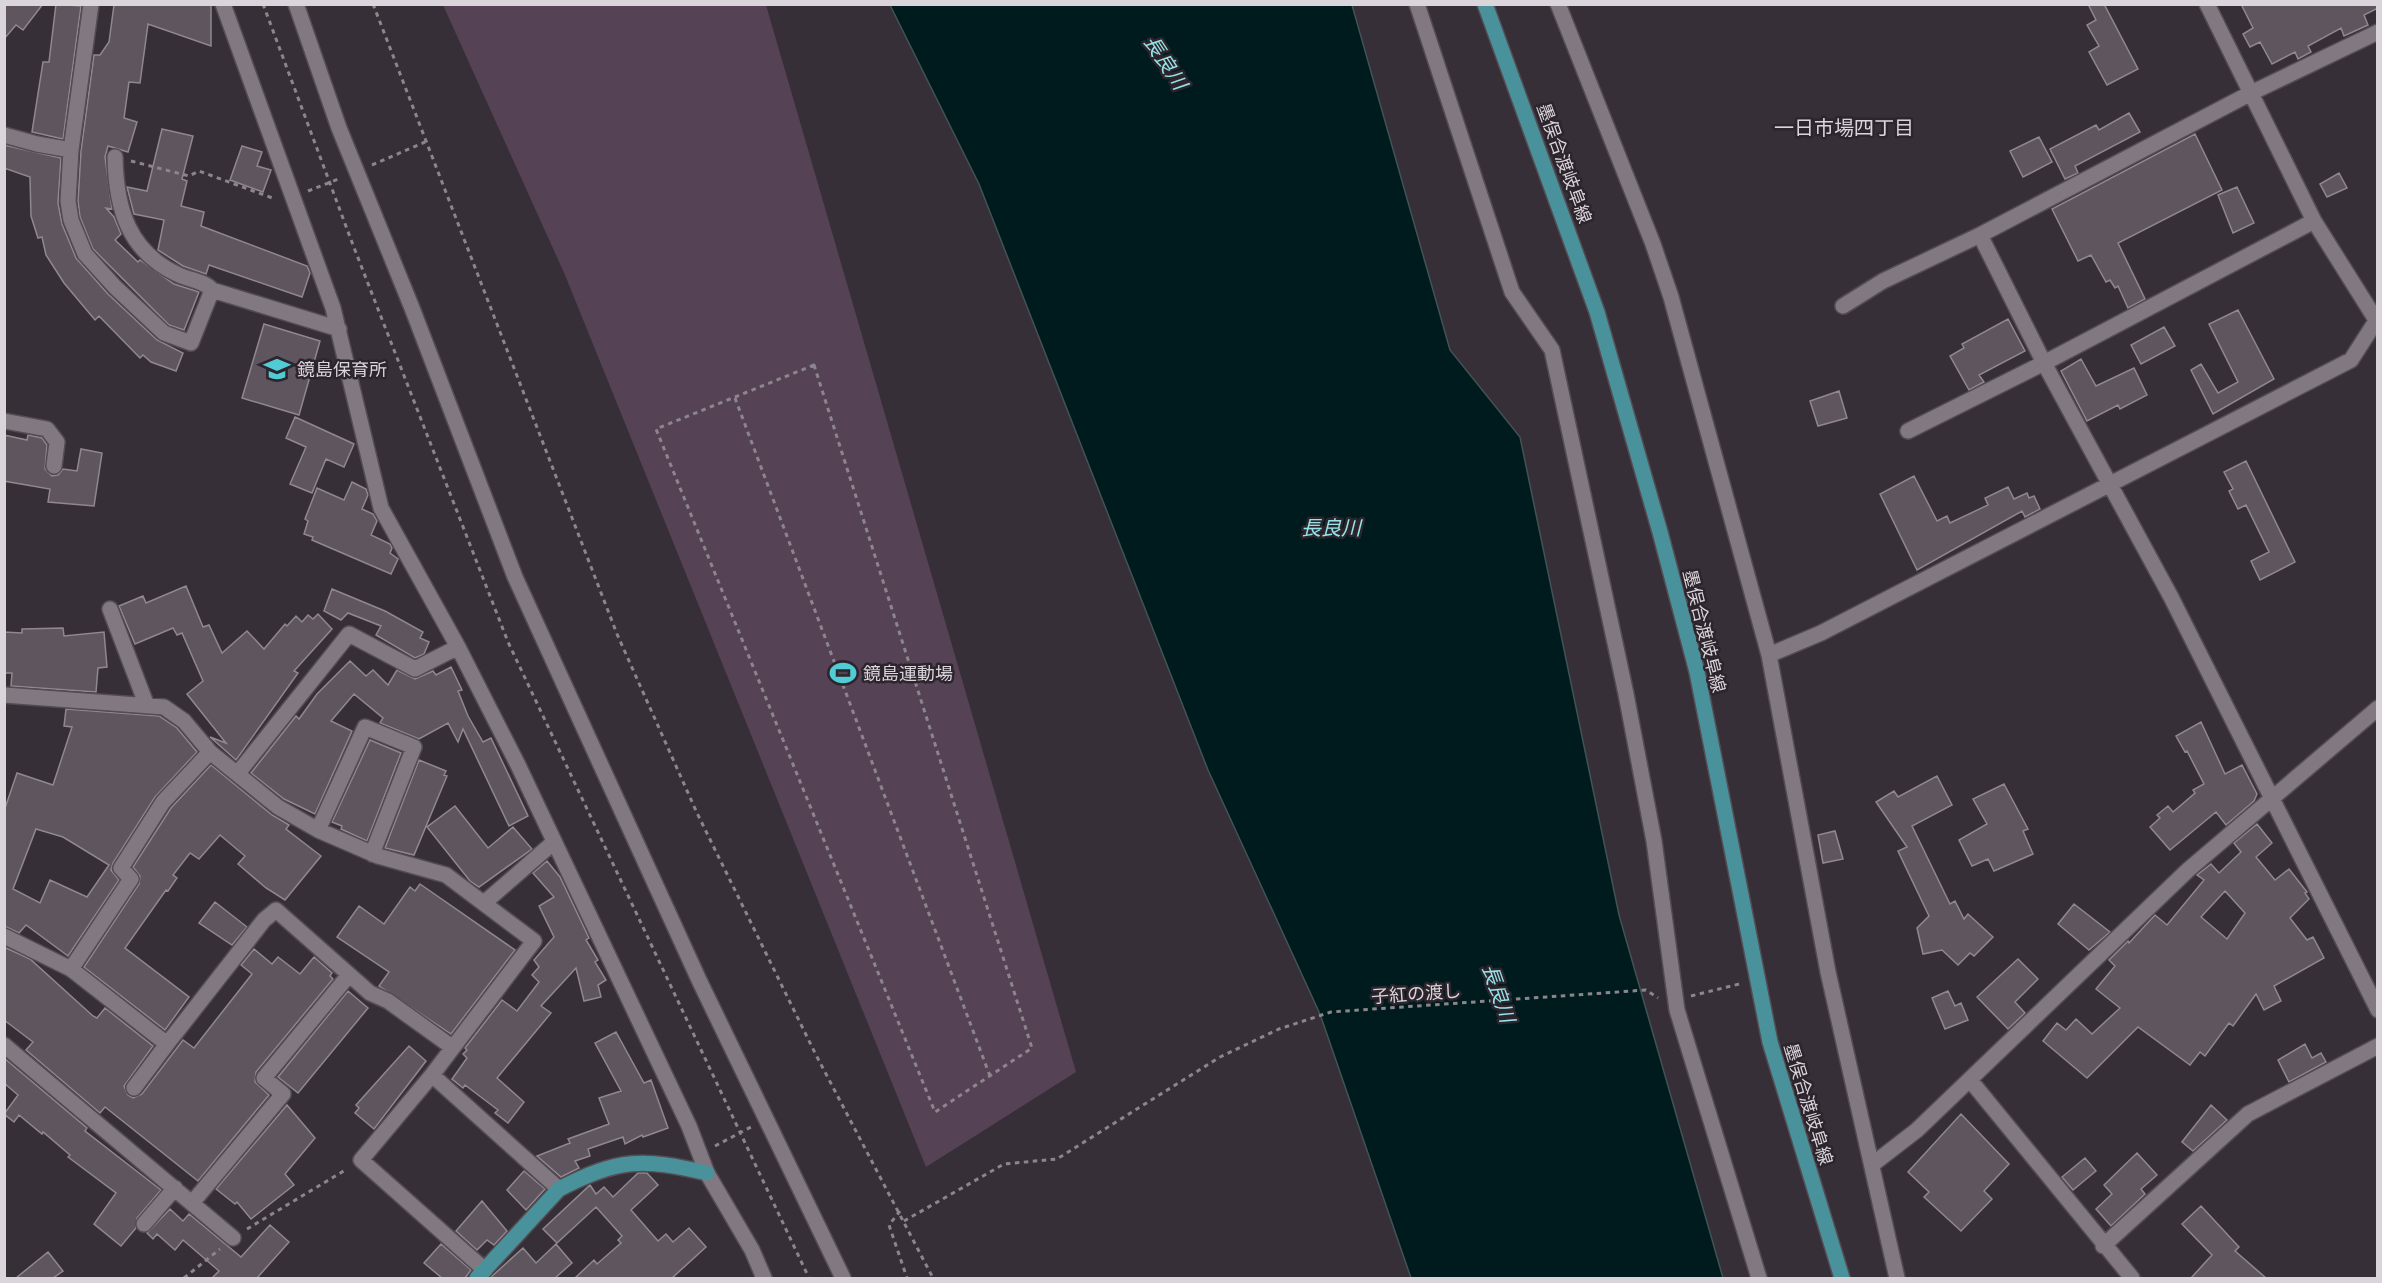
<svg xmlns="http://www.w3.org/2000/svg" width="2382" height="1283" font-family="'Noto Sans','Noto Sans JP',sans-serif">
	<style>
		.green { fill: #564255 }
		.water { fill: #001b1d; stroke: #415356; stroke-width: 1.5 }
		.building { fill: #5f555e; stroke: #918790; stroke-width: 1.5; fill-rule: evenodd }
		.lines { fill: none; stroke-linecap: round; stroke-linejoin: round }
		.minor-casing { stroke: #534c53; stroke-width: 18 }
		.major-casing { stroke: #534c53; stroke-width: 18 }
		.path { stroke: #8c868c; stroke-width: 3; stroke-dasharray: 4.5 4.5; stroke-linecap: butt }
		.minor { stroke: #827881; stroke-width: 15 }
		.major { stroke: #4a929b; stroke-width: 15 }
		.labels { text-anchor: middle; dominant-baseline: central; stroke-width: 5; stroke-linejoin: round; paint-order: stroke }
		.street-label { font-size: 18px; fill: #dad5da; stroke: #2d252d }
		.poi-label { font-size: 18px; fill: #dad5da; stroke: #2d252d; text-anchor: start }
		.water-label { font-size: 20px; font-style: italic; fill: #96e3e8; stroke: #2d252d }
		.neighbourhood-label { font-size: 20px; fill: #dad5da; stroke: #2d252d }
	</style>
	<rect width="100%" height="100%" fill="#372f37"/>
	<!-- green -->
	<path class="green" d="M443,5H766L1076,1072L926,1167L565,275Z"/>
	<!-- water -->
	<path class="water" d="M890,5H1352L1450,350L1520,437L1619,915L1723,1278H1411L1320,1014L1208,770L979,184Z"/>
	<!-- building -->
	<path class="building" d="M4,4H43L23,30L16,25L4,39Z
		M56,4L81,6L63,139L32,132L43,62H49Z
		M211,4V46L148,24L140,83L129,82L124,118L137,122L128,152L108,146L105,157L112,209L106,208L114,217L121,234L115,240L138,262L140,260L174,284L199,292L184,330L169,325L93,249L80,217L78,201L81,151L94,55H100L109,42L114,5Z
		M2088,4H2104L2138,69L2107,85L2089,52L2099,46L2087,25L2096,20Z
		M2241,4H2378V8L2364,15L2368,25L2344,36L2341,28L2308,46L2311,52L2298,59L2295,52L2272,64L2260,42L2250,47L2243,34L2253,28Z
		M2129,113L2140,132L2075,166L2078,173L2065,179L2050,149L2096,125L2099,130Z
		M162,129L193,136L182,179L187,181L181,206L204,212L201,226L307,266L310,273L302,297L209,265L206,274L183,266L158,250L164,220L134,214L127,187L147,191Z
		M2195,134L2222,190L2118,243L2145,299L2128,308L2118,286L2115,288L2110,280L2106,282L2091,255L2078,261L2052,209Z
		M2039,137L2052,162L2023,177L2010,151Z
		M4,145L61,158L58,203L62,224L76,258L108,294L157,340L183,353L176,371L151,362L143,355L140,358L99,316L95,320L64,283L46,255L42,237L38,238L31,216L30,177L4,168Z
		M242,146L262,152L257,166L271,170L263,192L230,180Z
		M2339,173L2347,188L2327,197L2320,184Z
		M2237,187L2254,223L2233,233L2218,195Z
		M2238,310L2274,379L2213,414L2191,370L2201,364L2218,393L2238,382L2209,324Z
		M2008,319L2025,351L1979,375L1984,382L1969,390L1950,356L1964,348L1962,344Z
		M264,324L320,341L299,415L242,398Z
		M2164,327L2175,346L2141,364L2131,345Z
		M2081,359L2096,386L2134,368L2147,395L2120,409L2118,405L2087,421L2061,371Z
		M1839,391L1847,418L1818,426L1810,401Z
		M295,417L354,444L344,467L326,459L312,493L290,484L306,447L286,438Z
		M4,435L27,440L28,435L42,438L47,445L45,469L52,476L58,475L63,469L77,471L81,449L102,453L94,506L48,502L50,489L4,481Z
		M2246,461L2295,562L2260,580L2251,561L2269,552L2246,505L2238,509L2229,491L2233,489L2224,472Z
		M1914,476L1937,521L1947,516L1950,523L1988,505L1985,498L2008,487L2014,499L2027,493L2029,498L2034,496L2040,509L2025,517L2022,511L1917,570L1880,494Z
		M352,482L366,489L368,495L362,509L373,514L377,521L371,535L390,544L392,548L390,553L398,559L391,574L312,540L313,537L304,534L308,521L305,519L317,488L344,500Z
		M186,586L203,627L209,625L222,653L247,631L264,649L285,624L287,626L296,616L302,622L308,615L313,619L318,614L332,629L294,671L298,673L236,760L210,737L226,743L187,694L203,681L182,633L177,635L173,628L135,644L119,606L143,596L146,603Z
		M332,589L385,611L423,632L420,638L429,642L424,654L415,658L376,635L381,626L348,613L341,620L324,611Z
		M63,628L64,636L104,632L107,667L98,668L96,692L11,686L12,673H4V632L22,633V629Z
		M350,661L366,676L373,670L388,685L397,670L415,679L433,671L436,675L451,667L462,690L458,691L468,716L483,742L491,738L528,816L509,826L463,729L458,742L448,723L419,739L380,723L383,718L354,694L331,721L352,731L315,814L284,799L251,773L296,716L299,719L317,694Z
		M66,709L159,716L177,728L197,752L155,797L113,863L111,870L119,880L68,956L26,925L19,933L4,926V811L17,773L53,785L72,727L64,726ZM36,829L63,837L109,865L87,897L50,880L40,903L13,889Z
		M2201,722L2225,774L2242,765L2257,794L2254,801L2226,825L2216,812L2170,850L2150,827L2160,818L2157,815L2168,806L2173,812L2195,793L2193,790L2204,784L2187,751L2185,752L2176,736Z
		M370,740L401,753L367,841L341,829L342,826L332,822Z
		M419,760L446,771L444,775L447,776L414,855L385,848Z
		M211,765L272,815L289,825L286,829L321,856L285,900L266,888L238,864L245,856L220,835L199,859L190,853L173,875L177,878L168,891L166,890L125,948L189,997L165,1030L84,967L139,884L140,876L133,867L171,808Z
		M1937,776L1952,805L1912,826L1950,904L1955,901L1964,919L1968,914L1993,937L1974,956L1970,953L1958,965L1942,950L1923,954L1917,928L1929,916L1898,851L1907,847L1876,802L1894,791L1898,797Z
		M2004,784L2028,829L2023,831L2033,854L1994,871L1988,859L1972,866L1959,840L1987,824L1973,799Z
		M455,806L488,848L513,827L532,849L479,887L470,881L427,827Z
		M2257,824L2272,843L2256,857L2275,880L2289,869L2307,892L2305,893L2309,899L2290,918L2307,940L2313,937L2324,958L2274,986L2281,1001L2264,1010L2256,994L2233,1026L2229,1023L2205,1056L2200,1052L2190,1065L2138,1027L2087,1078L2043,1041L2057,1023L2066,1030L2076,1019L2092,1034L2120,1008L2096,989L2115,966L2109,960L2128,941L2129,943L2155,915L2167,925L2204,880L2197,875L2211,864L2219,873L2241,852L2234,843ZM2225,891L2245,913L2227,939L2201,917Z
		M1835,831L1843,859L1823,863L1818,835Z
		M547,861L560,877L589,938L586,940L598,960L595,962L606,980L598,985L601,997L584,1001L576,968L541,1006L551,1013L497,1078L524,1102L508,1123L495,1113L498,1110L465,1085L463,1088L452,1079L467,1058L463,1054L467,1050L465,1048L502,1000L517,1011L539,982L532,975L539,967L534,960L554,937L539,906L554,897L533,873Z
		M420,884L515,950L451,1034L379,986L389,972L337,937L359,906L384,924L410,887L415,891Z
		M215,902L247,927L232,945L199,923Z
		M2074,904L2110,932L2089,950L2058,924Z
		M4,947L30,959L93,1016L97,1018L105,1008L153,1046L124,1086L128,1095L133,1098L142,1094L183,1040L194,1048L252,974L241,965L254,949L272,964L278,957L300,974L314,957L332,973L330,976L333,979L256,1072L255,1082L269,1095L198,1181L105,1107L100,1113L26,1050L33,1042L4,1020Z
		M2018,959L2038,979L2015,1002L2025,1013L2008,1029L1977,997Z
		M348,991L368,1008L298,1093L278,1077Z
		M1948,991L1955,1006L1961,1003L1968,1020L1945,1029L1932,998Z
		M616,1032L644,1083L651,1080L668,1128L643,1137L642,1135L625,1144L623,1137L588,1149L590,1156L575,1161L579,1168L561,1177L537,1156L570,1143L568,1139L609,1124L599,1098L621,1091L595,1043Z
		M2305,1044L2312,1058L2321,1053L2326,1062L2289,1082L2278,1060Z
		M409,1046L426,1061L374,1129L355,1113L359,1108L356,1105Z
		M4,1058L87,1128L85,1131L161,1190L137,1218L136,1228L121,1246L94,1224L116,1193L68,1157L70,1155L43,1132L42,1134L19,1115L14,1122L4,1114L18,1095L4,1083Z
		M287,1105L315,1138L285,1174L294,1185L251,1219L237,1202L235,1204L216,1189Z
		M2211,1105L2227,1120L2193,1151L2182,1142Z
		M1961,1114L2009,1164L1984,1191L1992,1199L1961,1231L1924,1197L1929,1192L1908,1172Z
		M2137,1153L2157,1175L2141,1189L2145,1194L2111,1226L2096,1209L2112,1194L2104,1185Z
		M2085,1158L2096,1171L2073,1190L2062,1177Z
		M524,1171L545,1189L526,1210L507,1190Z
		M638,1173H647L658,1185L631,1210L658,1241L666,1234L673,1242L689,1228L706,1247L672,1278H575L594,1260L597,1264L621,1243L618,1240L622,1236L596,1207L557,1243L543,1229L590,1185L596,1194L604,1187L613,1197Z
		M482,1201L507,1231L494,1245L487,1240L477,1250L456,1231Z
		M2201,1206L2239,1247L2235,1251L2266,1278H2191L2212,1255L2182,1224Z
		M170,1209L183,1221L189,1214L241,1257L270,1225L289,1242L257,1278H212L219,1271L183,1240L175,1250L157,1234L153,1239L147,1233Z
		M441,1244L471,1270L465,1278H442L424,1263Z
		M556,1244L572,1263L555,1278H490L523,1248L536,1263Z
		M48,1252L63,1271L53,1278H16Z"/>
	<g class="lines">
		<!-- minor casing -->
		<g class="minor-casing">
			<path id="minor" d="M91,4L71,150L68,201L71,220L85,254L115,287L164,333L191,343L212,290L339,329
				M223,4L333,308L381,508L458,647L518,765L689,1126L707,1173L752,1250L764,1278
				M296,4L339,128L412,308L515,577L699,980L843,1278
				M1417,4L1512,292L1552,350L1626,694L1654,841L1677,1010L1759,1278
				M1558,4L1653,244L1671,297L1769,655L1828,972L1897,1278
				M2207,4L2314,221L2378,323
				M4,135L37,144L71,150
				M115,157C116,208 128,252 179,275C190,280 205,281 212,290
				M1980,235L2044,363L2314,221
				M1843,306L1883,281L1980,235L2251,93L2378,32
				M4,421L47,429L57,442L54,466
				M1908,431L2044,363L2171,597L2378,1010
				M110,609L147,706
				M1769,655L1821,633L2351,360L2376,321
				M4,695L164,707L184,721L210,752L278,807L318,830L378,856L446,875L534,941L432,1075L361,1160L485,1270
				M238,773L349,634L415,669L458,647
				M318,830L365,727L414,747L372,854
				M484,903L554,842
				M4,936L71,969L167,1044L264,920L276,910L370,993L388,1001L452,1047
				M71,969L131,879L121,868L163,802L210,752
				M4,1045L233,1238
				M432,1075L559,1189
				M1970,1080L2132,1278
				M134,1088L167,1044
				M1873,1164L1917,1130L2188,870L2378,708
				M192,1203L283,1094L264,1078L349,975
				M144,1224L175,1188
				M2103,1246L2248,1114L2378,1046"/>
		</g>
		<!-- major casing -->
		<g class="major-casing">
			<path id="major" d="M1485,4L1597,312L1660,532L1697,672L1770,1042L1842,1278
				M477,1278L559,1189C619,1158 643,1158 707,1173"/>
		</g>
		<!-- path -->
		<path class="path" d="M263,4L353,245L508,642L809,1278
			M373,4L617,634L697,813L815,1053L933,1278
			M131,161L189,176L199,171L275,199
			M372,165L425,142
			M308,191L341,178
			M814,365L1032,1048L935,1112L656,429Z
			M735,398L990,1076
			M1691,996L1743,983
			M715,1146L751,1127
			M900,1211L889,1225L907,1278
			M904,1221L1004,1164L1057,1159L1220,1057L1279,1029L1331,1012L1646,990L1658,998
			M247,1229L347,1169
			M184,1278L220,1249"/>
		<!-- minor -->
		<use href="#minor" class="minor"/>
		<!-- major -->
		<use href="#major" class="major"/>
	</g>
	<!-- icons -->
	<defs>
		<g id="school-bare" transform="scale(2.07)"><path d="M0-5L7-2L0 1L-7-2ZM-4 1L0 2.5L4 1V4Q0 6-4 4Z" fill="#51ccd5" stroke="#2d252d" stroke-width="2.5" paint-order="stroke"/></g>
		<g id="stadium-bare" transform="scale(2.07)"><path d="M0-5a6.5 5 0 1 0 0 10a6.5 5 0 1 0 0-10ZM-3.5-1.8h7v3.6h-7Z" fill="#51ccd5" stroke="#2d252d" stroke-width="2.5" paint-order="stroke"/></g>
	</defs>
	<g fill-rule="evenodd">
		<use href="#school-bare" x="277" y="369"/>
		<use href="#stadium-bare" x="843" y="673"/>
	</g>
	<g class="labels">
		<!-- street labels -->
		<g class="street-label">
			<text transform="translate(1565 163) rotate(70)">墨俣合渡岐阜線</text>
			<text transform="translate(1705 631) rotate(76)">墨俣合渡岐阜線</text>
			<text transform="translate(1416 993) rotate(-4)">子紅の渡し</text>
			<text transform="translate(1809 1104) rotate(73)">墨俣合渡岐阜線</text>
		</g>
		<!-- poi labels -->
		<g class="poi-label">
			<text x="297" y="369">鏡島保育所</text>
			<text x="863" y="673">鏡島運動場</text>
		</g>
		<!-- water labels -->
		<g class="water-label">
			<text transform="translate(1166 62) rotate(57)">長良川</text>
			<text x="1331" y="527">長良川</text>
			<text transform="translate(1499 993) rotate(71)">長良川</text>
		</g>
		<!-- neighbourhood labels -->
		<g class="neighbourhood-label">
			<text x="1844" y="127">一日市場四丁目</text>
		</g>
	</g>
	<!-- border -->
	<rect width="2382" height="1283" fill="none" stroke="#dad5da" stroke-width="12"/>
</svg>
